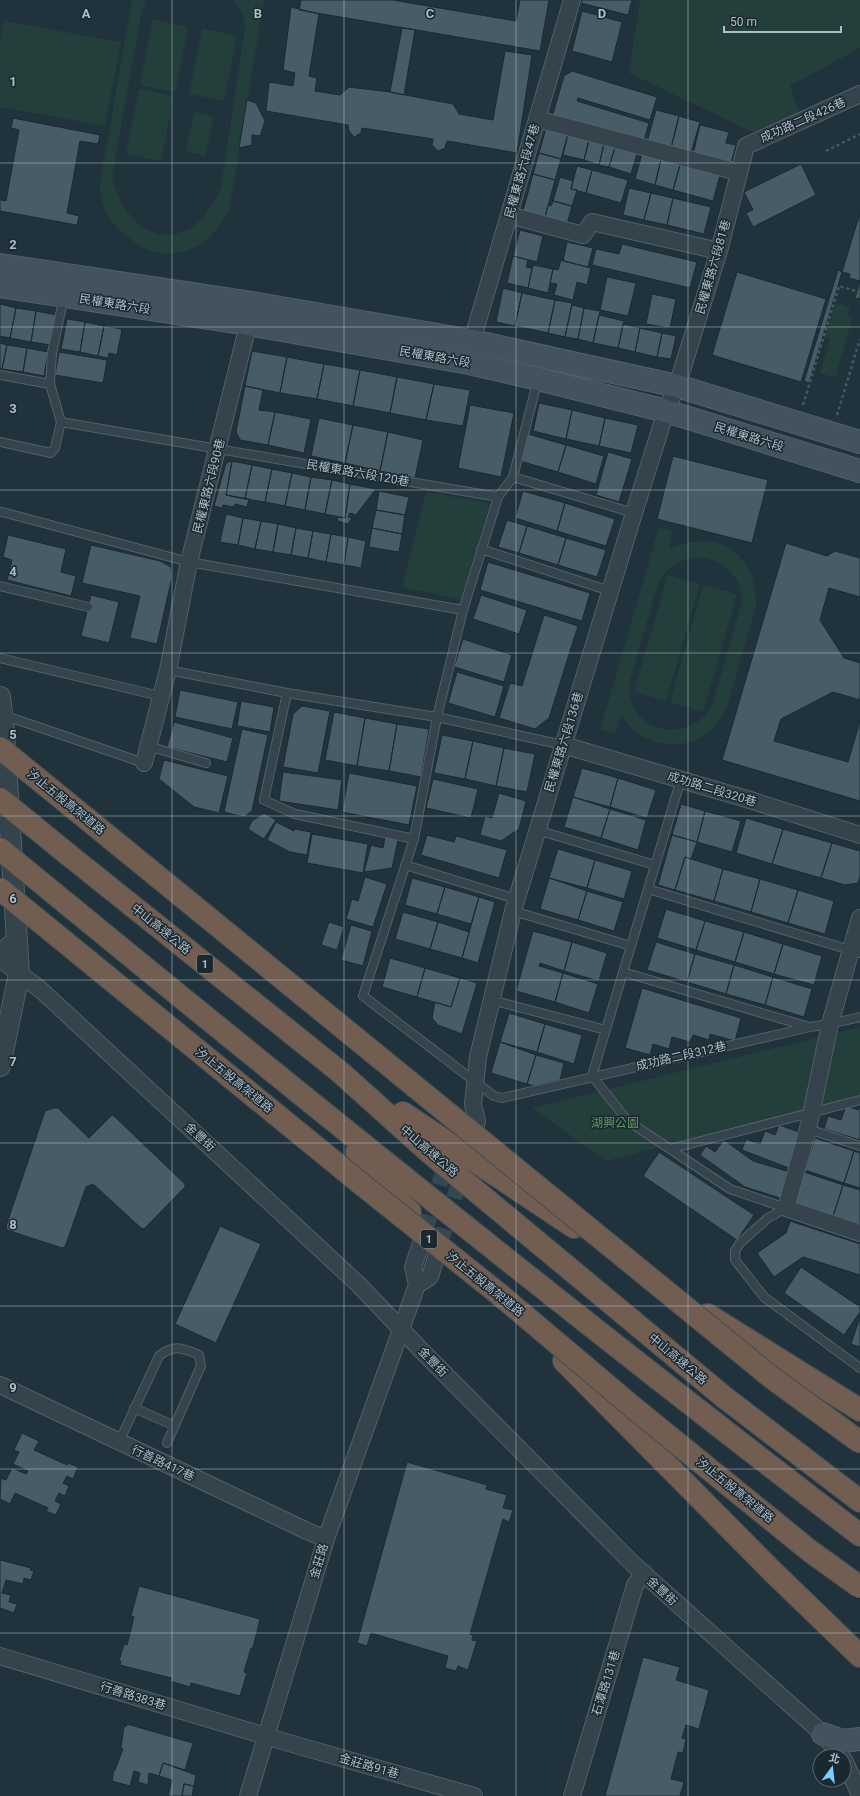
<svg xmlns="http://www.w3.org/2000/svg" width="860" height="1796" font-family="Roboto,'Noto Sans TC',sans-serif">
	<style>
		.green { fill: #233e3b; fill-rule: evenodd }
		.building { fill: #485c67; stroke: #1b2a32 }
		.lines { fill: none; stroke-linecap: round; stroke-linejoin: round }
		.minor-tunnel { stroke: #354750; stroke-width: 16; stroke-dasharray: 16 8; stroke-linecap: butt }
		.service-casing { stroke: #526169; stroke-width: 10 }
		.minor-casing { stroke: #526169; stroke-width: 18 }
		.tertiary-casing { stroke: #526169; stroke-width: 22 }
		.secondary-casing { stroke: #526169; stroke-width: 24 }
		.motorway-casing { stroke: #3f4e56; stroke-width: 24 }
		.path { stroke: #425b58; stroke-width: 2.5; stroke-dasharray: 3 3; stroke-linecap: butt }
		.service { stroke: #34434c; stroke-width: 8 }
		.minor { stroke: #34434c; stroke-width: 16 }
		.tertiary { stroke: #34434c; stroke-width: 20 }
		.secondary { stroke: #42535f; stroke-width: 22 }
		.motorway { stroke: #725d51; stroke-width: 22 }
		.motorway-bridge-casing { stroke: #3f4e56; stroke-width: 24; stroke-linecap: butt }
		.motorway-bridge { stroke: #725d51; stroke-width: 22 }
		.grid { fill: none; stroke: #afbec8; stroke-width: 1; stroke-opacity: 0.55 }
		.labels { text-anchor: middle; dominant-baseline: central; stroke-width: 3; stroke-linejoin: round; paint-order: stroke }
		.shield { fill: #1a2830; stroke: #82919a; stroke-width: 1 }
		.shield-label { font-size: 11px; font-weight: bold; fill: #afbec8 }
		.street-label { font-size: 12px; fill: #afbec8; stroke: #1a2830 }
		.park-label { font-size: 12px; fill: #649a65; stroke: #1a2830 }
		.grid-label { font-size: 13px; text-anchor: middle; font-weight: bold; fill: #afbec8; stroke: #1a2830; stroke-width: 3; stroke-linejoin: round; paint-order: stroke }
	</style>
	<rect width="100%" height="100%" fill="#20323b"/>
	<!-- green -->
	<path class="green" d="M132,0H146L142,10L112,176C128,246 193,258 221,187L245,27L242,13L234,0H248L249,3L250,0H264L230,206C219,237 190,260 155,252C147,251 140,245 133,241C119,232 106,218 102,201C100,195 100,189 100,183Z
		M640,0H860V48L790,86L801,119L756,134L629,73Z
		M153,19L188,27L175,92L140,85Z
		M4,21L121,42L105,126L0,107V41Z
		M202,28L237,36L224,101L189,94Z
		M139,89L174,96L161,161L126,154Z
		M194,112L214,117L205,156L186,151Z
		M836,303L850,307L847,315L853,317L835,378L820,373L830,339L825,338Z
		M426,492L490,503L461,600L402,587Z
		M659,527L673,531L669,549C719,527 757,553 756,607L727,707C712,741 680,753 646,738C635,733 628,724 621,715L615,734L600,730ZM700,557C725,562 740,574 742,601L713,703C691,749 622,732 630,680L658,584C667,565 680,560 700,557Z
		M668,575L700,584L666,701L634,692Z
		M703,585L737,594L703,712L670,702Z
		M860,1027V1095L606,1161L532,1108Z"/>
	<!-- building -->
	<path class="building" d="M301,0H393L516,21L520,0H549L540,51L299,10Z
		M582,0H632L628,15L581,3Z
		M291,7L319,14L309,76L317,78L315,91L340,95L349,87L390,92L453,104L459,114L493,120L505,51L532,55L517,153L447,141L445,148L438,151L432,145L433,139L362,128L361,133L354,137L349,131L348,125L266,111L269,82L293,86L295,73L283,70Z
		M582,11L622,22L612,62L572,51Z
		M402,28L415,30L404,95L390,92Z
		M572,71L657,97L650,120L578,98L577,101L649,123L643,144L552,117L564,76Z
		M247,100L256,103L265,121L260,136L252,135V145L239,148Z
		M656,110L679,116L671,148L647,142Z
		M679,116L700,122L691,153L671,148Z
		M13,118L100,135L98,144L80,141L67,213L79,216L77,225L0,211V200L6,201L19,130L11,128Z
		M700,125L729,132L726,143L736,145L731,163L693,154Z
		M546,128L568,134L561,159L539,153Z
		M568,134L589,140L584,160L563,155Z
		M589,140L604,144L599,165L584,160Z
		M604,144L615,147L609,167L599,165Z
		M615,147L637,154L631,174L609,167Z
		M539,153L561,159L555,180L533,174Z
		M642,154L661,159L655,185L635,179Z
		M661,159L680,165L673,190L655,185Z
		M801,164L816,195L753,227L746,213L753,210L744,192Z
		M680,165L720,175L713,201L673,190Z
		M577,166L592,170L586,193L571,189Z
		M592,170L628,180L621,203L586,193Z
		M533,174L555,180L545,217L523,211Z
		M560,177L573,181L571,189L577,190L572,206L553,201Z
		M629,188L651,193L644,220L623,215Z
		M651,193L673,198L667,225L644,220Z
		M673,198L711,207L704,234L667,225Z
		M553,201L572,206L567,224L545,217L548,205L551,206Z
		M860,213V299L855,298L860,281L849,278L850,274L842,272Z
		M520,230L543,236L537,262L513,256Z
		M567,242L593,248L588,267L563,261Z
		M622,244L697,262L690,288L592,265L596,249L619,254Z
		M513,256L528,260L526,267L532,268L528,288L507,283Z
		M561,260L591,268L587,285L577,282L573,300L554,295L557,284L550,283L553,269L558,270Z
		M533,265L553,269L548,293L528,288Z
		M838,270L842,272L809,383L804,381Z
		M737,272L826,299L801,382L712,355Z
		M607,277L636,283L628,316L600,310Z
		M503,288L522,293L515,326L496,322Z
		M522,293L555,300L548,333L515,326Z
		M652,294L676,299L670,328L646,324Z
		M555,300L572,303L565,337L548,333Z
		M0,304L16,308L10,338L0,336Z
		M572,305L584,308L578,339L565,337Z
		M16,308L36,311L31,342L10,338Z
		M584,308L600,311L593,343L578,339Z
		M36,311L57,315L51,345L31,342Z
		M599,315L624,321L618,348L593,343Z
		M67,319L85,322L80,352L61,349Z
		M85,322L104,326L98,356L80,352Z
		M623,324L640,328L635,352L618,348Z
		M104,326L122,329L117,355L109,353L108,358L98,356Z
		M640,328L662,333L657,357L635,352Z
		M662,333L676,336L671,359L657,357Z
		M0,343L7,345L2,369L0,368Z
		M7,345L27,348L23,372L2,369Z
		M27,348L48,352L44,376L23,372Z
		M252,351L287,357L280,393L245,386Z
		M59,352L107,360L103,383L55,375Z
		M287,357L324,364L317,399L280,393Z
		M324,364L360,370L353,406L317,399Z
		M360,370L397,377L390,413L353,406Z
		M397,377L434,384L426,420L390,413Z
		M434,384L470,390L463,426L426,420Z
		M245,386L263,390L259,410L275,412L268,445L240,440L236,432Z
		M539,403L572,410L566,439L533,431Z
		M470,405L514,413L501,477L458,468Z
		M572,410L605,418L599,446L566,439Z
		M275,412L311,419L304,453L268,445Z
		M319,418L353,425L345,463L311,456Z
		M605,418L638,425L631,453L599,446Z
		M353,425L388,432L380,471L345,463Z
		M388,432L423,440L415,478L380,471Z
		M528,434L566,445L558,472L520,461Z
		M566,445L604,456L596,484L558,472Z
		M608,452L632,459L619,502L596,495Z
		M673,456L768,480L752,543L657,519Z
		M232,461L226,495L249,499L247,507L235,504L234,507L223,505L222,508L214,506L226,463Z
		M232,461L252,465L245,499L226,495Z
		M252,465L272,469L265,502L245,499Z
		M272,469L292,473L285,506L265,502Z
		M292,473L311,477L305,510L285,506Z
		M311,477L332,480L325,514L305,510Z
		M332,480L350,484L345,518L325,514Z
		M350,484L376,489L356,515L350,513L348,517L352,518L348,524L335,520H337L338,517L345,518Z
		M379,491L409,497L405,515L376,510Z
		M523,491L565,503L557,531L515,518Z
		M565,503L615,519L606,546L557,531Z
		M376,510L405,515L402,534L372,528Z
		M226,514L243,518L238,545L220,542Z
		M243,518L261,521L255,549L238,545Z
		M507,520L527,526L519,553L498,547Z
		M261,521L278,524L273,552L255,549Z
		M278,524L296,528L291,555L273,552Z
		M527,526L566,538L558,565L519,553Z
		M296,528L313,531L308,558L291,555Z
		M372,528L402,534L399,552L369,547Z
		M313,531L331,534L326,562L308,558Z
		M331,534L348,537L344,565L326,562Z
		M8,535L66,549L61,572L76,576L71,596L7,580L12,560L3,557Z
		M348,537L366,541L361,568L344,565Z
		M566,538L606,550L597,577L558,565Z
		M786,543L827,556L835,551L860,558V597L829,588L820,620L844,658L860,663V700L833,692L781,719L774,741L848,762L860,721V801L722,760Z
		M91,545L160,561L171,567L172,577L157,644L130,638L140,596L82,583Z
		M488,562L590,593L582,621L480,590Z
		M91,595L119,602L109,643L81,636Z
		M481,595L527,610L519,634L473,619Z
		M544,615L578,626L549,718L535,729L499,718L510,683L522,686Z
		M463,639L512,655L504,682L454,667Z
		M457,672L504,686L495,717L448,703Z
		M180,690L238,702L232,729L175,717Z
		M241,701L274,707L270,732L237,726Z
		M302,706L330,711L318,773L283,767L293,714Z
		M334,712L365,718L357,766L325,760Z
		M365,718L397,724L389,771L357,766Z
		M174,722L233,738L227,762L167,747Z
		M397,724L429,729L421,777L389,771Z
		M242,729L268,735L252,811L244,817L224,812Z
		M442,735L473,741L465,779L434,773Z
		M473,741L504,748L496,786L465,779Z
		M504,748L535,754L527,792L496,786Z
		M164,760L228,776L219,813L194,807L159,779Z
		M582,768L618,778L610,807L573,797Z
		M283,772L342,780L338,810L279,801Z
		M349,773L417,786L409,825L342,812Z
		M618,778L656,790L647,818L610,807Z
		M433,779L478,789L471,818L426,808Z
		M499,793L526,801L519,829L501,841L480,835L485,816L492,818Z
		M573,797L610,809L601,838L564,827Z
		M681,804L705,811L697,842L672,835Z
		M610,809L646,820L638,850L601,838Z
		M705,811L741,821L732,852L697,842Z
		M264,813L276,820L264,839L248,829L252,821Z
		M746,818L783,829L772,864L736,853Z
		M276,822L294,831V829L311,832L307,855L290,852L267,840Z
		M783,829L832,843L821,878L772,864Z
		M312,834L368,844L363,873L307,863Z
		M427,835L454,842L456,836L507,850L499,878L421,855Z
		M672,835L697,842L691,859L685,857L675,890L658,885Z
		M385,837L398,840L392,868L364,872L371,845L383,848Z
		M832,843L860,851V876L858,883L845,885L821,878Z
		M558,849L595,860L587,888L549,878Z
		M685,857L723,869L714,901L675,890Z
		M595,860L632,871L624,899L587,888Z
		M723,869L760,879L751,912L714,901Z
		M365,877L387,884L373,927L346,919L352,899L358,901Z
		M412,878L445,887L437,914L405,905Z
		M549,878L587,891L578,920L540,909Z
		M760,879L798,890L788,923L751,912Z
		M445,887L479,897L471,924L437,914Z
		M798,890L834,901L825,934L788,923Z
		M587,891L623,902L614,931L578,920Z
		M479,897L495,902L478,963L462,958Z
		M666,909L705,921L696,950L657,938Z
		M403,912L438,922L430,949L395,939Z
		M705,921L744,932L735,962L696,950Z
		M329,922L344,927L337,950L321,945Z
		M438,922L469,932L462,958L430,949Z
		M351,925L372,931L363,966L341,960Z
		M533,931L572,942L564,971L540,963L539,966L563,973L555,1002L516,991Z
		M744,932L783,944L774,974L735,962Z
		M572,942L607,953L599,981L564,971Z
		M656,942L695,954L687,982L647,970Z
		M783,944L822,956L814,985L774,974Z
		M695,954L734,965L726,994L687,982Z
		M390,958L425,968L417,997L382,987Z
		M734,965L773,977L765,1005L726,994Z
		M425,968L460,978L451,1007L417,997Z
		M563,973L598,984L589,1013L555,1002Z
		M773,977L812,989L804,1017L765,1005Z
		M460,978L477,983L462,1034L438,1025L432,1018L435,1002L451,1007Z
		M642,988L741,1018L735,1041L710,1034L709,1040L693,1035L690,1042L672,1037L669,1049L653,1044L650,1055L625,1048Z
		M509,1013L545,1024L537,1052L500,1042Z
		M545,1024L582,1035L574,1064L537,1052Z
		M500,1042L536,1055L527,1084L491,1073Z
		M536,1055L564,1063L560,1080L534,1086L527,1084Z
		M846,1106L858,1110L860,1106V1140L824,1129L828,1116L841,1120Z
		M54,1108H58L89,1138L111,1116L113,1115L185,1184V1187L144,1229L141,1228L93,1184L86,1187L65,1247L62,1248L7,1230L6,1226L45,1111Z
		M779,1125L802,1133L789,1168L742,1150L746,1139L760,1144L765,1131L775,1135Z
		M815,1138L854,1151L844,1183L805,1170Z
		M724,1140L753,1161L790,1172L783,1199L745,1187L700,1155L706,1146L715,1152Z
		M854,1151L860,1153V1188L844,1183Z
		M659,1152L754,1215L737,1240L643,1176Z
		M804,1172L843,1185L833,1217L794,1204Z
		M843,1185L860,1190V1225L833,1217Z
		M790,1221L860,1244V1275L803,1257L774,1277L757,1253L786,1233Z
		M220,1226L261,1244L216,1343L175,1324Z
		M801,1267L860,1307V1312L844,1335L784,1293Z
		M860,1317V1347L851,1344Z
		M22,1433L39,1441L34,1450L67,1465L68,1463L78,1467L73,1479L67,1476L63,1483L69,1486L65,1496L59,1493L55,1501L61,1504L56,1515L46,1511L48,1508L15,1493L10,1504L0,1499L1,1478L6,1480L12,1468L26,1474L28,1471L13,1464L19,1452L14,1450Z
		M407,1462L487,1485L486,1489L507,1495L503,1508L513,1510L509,1522L503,1519L470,1634L473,1635L472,1640L477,1641L468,1670L458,1666L456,1671L445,1668L448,1656L371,1633L367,1646L357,1643Z
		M0,1560L31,1568L30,1570L34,1571L31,1580L24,1578L23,1584L6,1580L2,1593L11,1595L9,1602L17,1604L14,1613L0,1608Z
		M139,1586L260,1619L253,1648H251L244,1672L247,1673L240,1696L191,1683L190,1687L170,1681L171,1678L120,1665L121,1661H119L124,1644L127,1645L134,1617L131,1616Z
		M643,1657L680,1667L676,1680L709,1690L699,1729L686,1725L682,1738L686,1739L683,1753L678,1752L671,1779L684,1782L680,1796H605Z
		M127,1724L193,1743L185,1770L163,1763L159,1776L149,1773L148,1785L138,1782L140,1773L134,1771L130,1786L112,1781L114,1770H115L123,1749L121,1748L124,1726L126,1727Z
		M163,1763L196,1775L194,1786L184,1784L182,1796H168L172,1780L159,1776Z
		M184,1784L194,1786L192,1795L196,1796H182Z"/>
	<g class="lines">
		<!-- minor-tunnel -->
		<path class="minor-tunnel" d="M425,1231L448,1156
			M440,1244L463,1169"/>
		<!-- service casing -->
		<g class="service-casing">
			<path id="service" d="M0,375L50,384L61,422L498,497L513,477L538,379
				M50,384L52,353L64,296
				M0,442L51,453L55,448L61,422
				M513,477L634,513
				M0,512L6,513L189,562L463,610
				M481,549L610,591
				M0,586L88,607
				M0,658L160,696
				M168,670L287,693L437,717L563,745
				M287,693L264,800L295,814L414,839L437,717L463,610L498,497
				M3,715L144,763
				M148,746L206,763
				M681,779L592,1076L628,1121L730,1189L786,1208
				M537,830L655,865
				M414,839L363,996L494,1096L502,1098L810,1027L830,1024L860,1017
				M405,865L516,899
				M648,889L860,953
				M513,911L631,946
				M623,972L809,1027
				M491,1000L606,1030
				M808,1129L860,1146
				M670,1149L860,1100
				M786,1208L768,1218L740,1243L735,1251V1260L764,1297L860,1368
				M134,1408L175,1426
				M119,1442L159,1356C174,1344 182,1348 199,1355L201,1366L167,1443"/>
		</g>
		<!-- minor casing -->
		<g class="minor-casing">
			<path id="minor" d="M537,119L738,172
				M509,215L583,235L592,222L719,251
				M472,341L572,0
				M563,745L750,800L860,835
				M144,763L168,670L189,562L251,313
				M860,918L830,1024L808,1129L786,1208L860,1233
				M0,959L41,990L359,1285L422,1351L633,1564L823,1734L841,1756
				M471,1142L477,1121L473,1104L478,1057L513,911L634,513L666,411L677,386L719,251L746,146L860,94
				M417,1285L430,1277L440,1244
				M0,1385L307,1531L326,1539
				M0,1656L282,1741L474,1796
				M844,1760L860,1795
				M248,1796L326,1539L417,1285L413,1267L425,1231
				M572,1796L635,1585L644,1573"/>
		</g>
		<!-- tertiary casing -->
		<g class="tertiary-casing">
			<path id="tertiary" d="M0,697L4,731L19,974L0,1066
				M0,954L17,941"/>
		</g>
		<!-- secondary casing -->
		<g class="secondary-casing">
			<path id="secondary" d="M0,265L258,304L472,341L677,386L860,442
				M0,286L248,324L469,363L538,379L666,411L860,471
				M823,1734L843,1741L860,1739"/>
		</g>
		<!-- motorway casing -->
		<g class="motorway-casing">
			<path id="motorway" d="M70,856L340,1072L429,1152L724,1397L860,1501
				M72,908C332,1121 593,1331 860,1535
				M403,1113L574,1227
				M357,1152L390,1193L410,1212
				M708,1315L860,1410
				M564,1361L772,1571L860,1656"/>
		</g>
		<!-- path -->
		<path class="path" d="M826,151L860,134
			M803,405L839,286L860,292
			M837,415L860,339"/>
		<!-- service -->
		<use href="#service" class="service"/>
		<!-- minor -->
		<use href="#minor" class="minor"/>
		<!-- tertiary -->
		<use href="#tertiary" class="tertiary"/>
		<!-- secondary -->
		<use href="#secondary" class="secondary"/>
		<!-- motorway -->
		<use href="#motorway" class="motorway"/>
		<!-- motorway-bridge casing -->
		<g class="motorway-bridge-casing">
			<path id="motorway-bridge" d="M0,748L771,1377L860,1442
				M0,799L70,856
				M0,849L72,908
				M0,889L365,1187L499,1294L635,1409L810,1551L860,1587"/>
		</g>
		<!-- motorway-bridge -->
		<use href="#motorway-bridge" class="motorway-bridge"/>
	</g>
	<!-- grid -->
	<path class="grid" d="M172,0V1796M344,0V1796M516,0V1796M688,0V1796M0,163H860M0,327H860M0,490H860M0,653H860M0,816H860M0,980H860M0,1143H860M0,1306H860M0,1469H860M0,1633H860"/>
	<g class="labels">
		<!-- shield labels -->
		<g class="shield">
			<rect x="197" y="955" width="16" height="18" rx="3"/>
			<rect x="421" y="1230" width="16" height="18" rx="3"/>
		</g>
		<g class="shield-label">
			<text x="205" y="964">1</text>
			<text x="429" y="1239">1</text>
		</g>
		<!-- street labels -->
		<g class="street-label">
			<text transform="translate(803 120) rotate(-24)">成功路二段426巷</text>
			<text transform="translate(522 171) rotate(-74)">民權東路六段47巷</text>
			<text transform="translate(713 267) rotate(-74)">民權東路六段81巷</text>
			<text transform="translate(115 304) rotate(9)">民權東路六段</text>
			<text transform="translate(435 357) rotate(10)">民權東路六段</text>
			<text transform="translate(749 437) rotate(17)">民權東路六段</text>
			<text transform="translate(358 473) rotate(10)">民權東路六段120巷</text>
			<text transform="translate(209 486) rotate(-76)">民權東路六段90巷</text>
			<text transform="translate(564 742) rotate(-73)">民權東路六段136巷</text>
			<text transform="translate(712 789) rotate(17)">成功路二段320巷</text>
			<text transform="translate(66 802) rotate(39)">汐止五股高架道路</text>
			<text transform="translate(161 929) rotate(39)">中山高速公路</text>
			<text transform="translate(681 1056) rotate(-13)">成功路二段312巷</text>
			<text transform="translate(234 1080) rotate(39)">汐止五股高架道路</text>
			<text transform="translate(200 1137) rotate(43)">金豐街</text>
			<text transform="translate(429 1151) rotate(41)">中山高速公路</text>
			<text transform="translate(485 1284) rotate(39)">汐止五股高架道路</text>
			<text transform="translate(678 1359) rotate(40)">中山高速公路</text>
			<text transform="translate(433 1362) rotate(46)">金豐街</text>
			<text transform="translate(163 1463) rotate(25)">行善路417巷</text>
			<text transform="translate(735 1490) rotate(39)">汐止五股高架道路</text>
			<text transform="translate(319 1561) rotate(-73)">金莊路</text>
			<text transform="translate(662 1591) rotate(43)">金豐街</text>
			<text transform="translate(606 1683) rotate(-73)">石潭路131巷</text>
			<text transform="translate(133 1696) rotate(17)">行善路383巷</text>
			<text transform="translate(369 1766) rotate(16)">金莊路91巷</text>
		</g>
		<!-- park labels -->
		<g class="park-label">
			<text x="615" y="1123">湖興公園</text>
		</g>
	</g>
	<g class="grid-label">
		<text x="86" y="18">A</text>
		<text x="258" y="18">B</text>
		<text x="430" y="18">C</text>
		<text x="602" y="18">D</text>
		<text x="13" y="86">1</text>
		<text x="13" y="249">2</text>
		<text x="13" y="413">3</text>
		<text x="13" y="576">4</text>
		<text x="13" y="739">5</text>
		<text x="13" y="903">6</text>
		<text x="13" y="1066">7</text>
		<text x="13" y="1229">8</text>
		<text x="13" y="1392">9</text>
	</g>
	<!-- north arrow -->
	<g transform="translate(832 1768) rotate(15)"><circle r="19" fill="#1a2830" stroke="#56646d"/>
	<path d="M0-3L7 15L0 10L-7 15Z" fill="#7dccfe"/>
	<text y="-6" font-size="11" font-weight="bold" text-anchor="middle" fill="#afbec8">北</text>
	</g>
	<!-- scale -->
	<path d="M724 26v6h117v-6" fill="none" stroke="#afbec8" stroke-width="2"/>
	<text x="730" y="26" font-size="12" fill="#afbec8" stroke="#1a2830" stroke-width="3" paint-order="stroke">50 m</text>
</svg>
